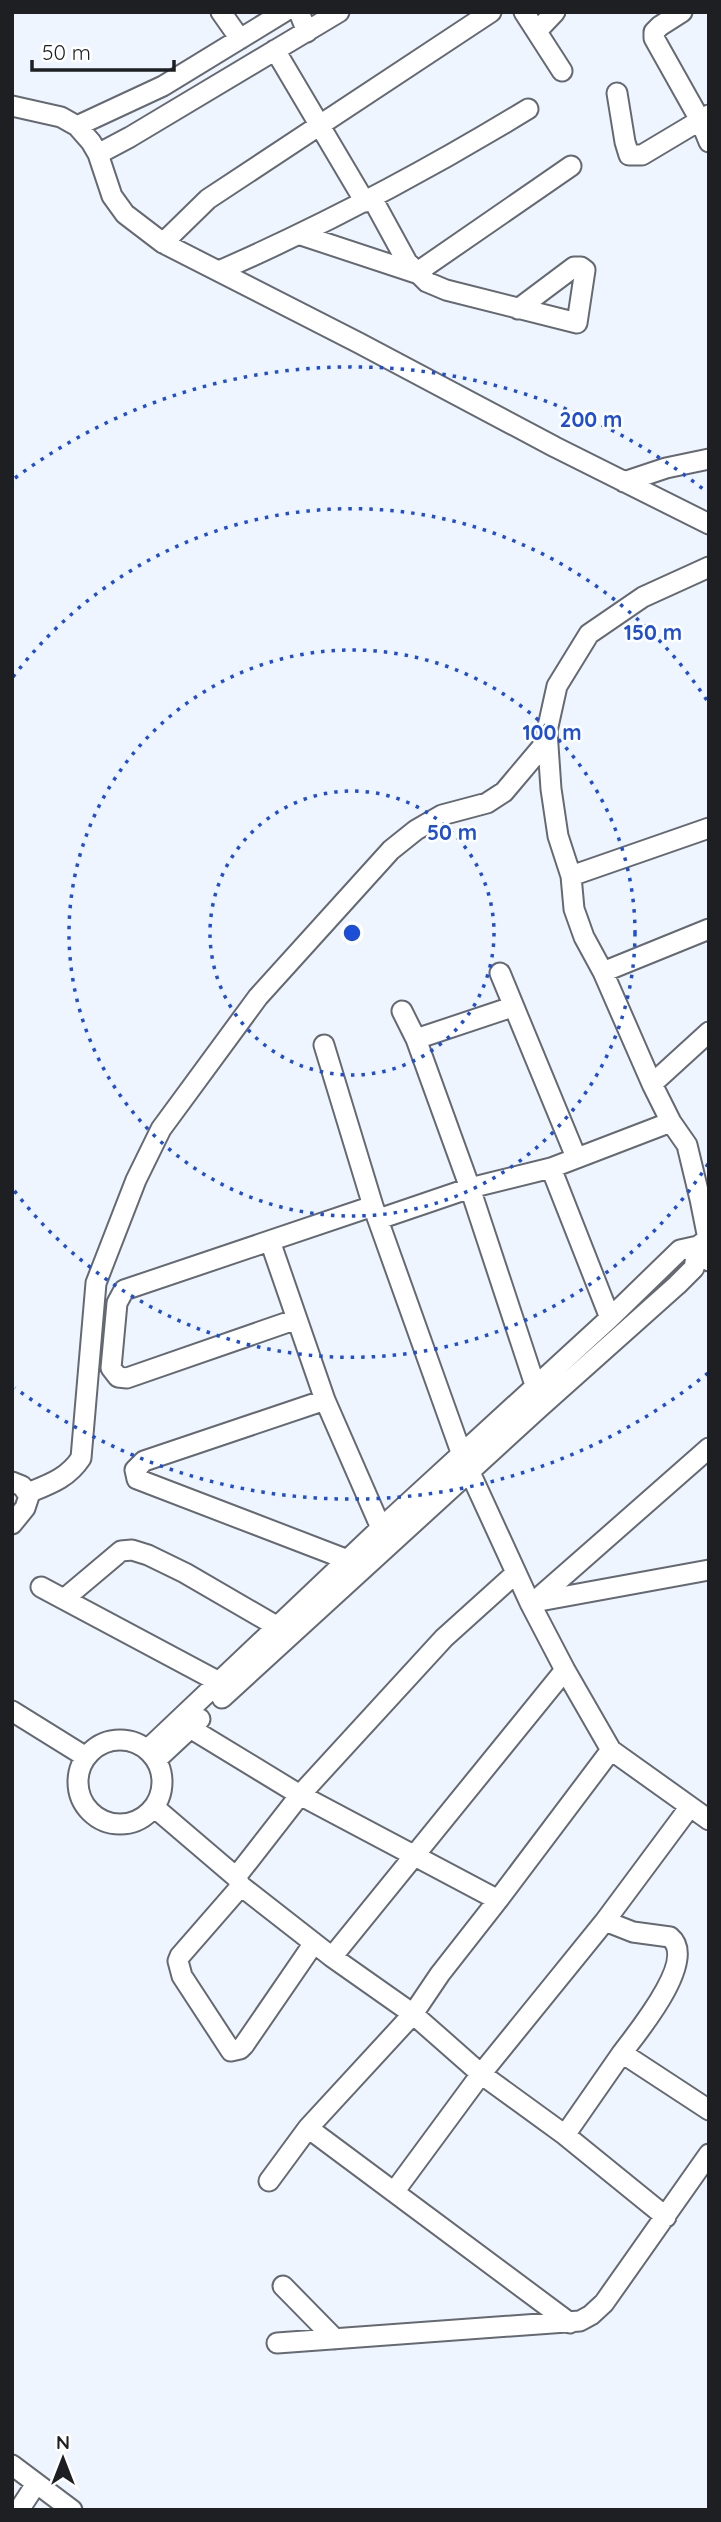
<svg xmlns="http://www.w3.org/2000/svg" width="721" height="2522" font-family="Quicksand,sans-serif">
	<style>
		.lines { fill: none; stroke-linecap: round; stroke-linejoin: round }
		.minor-casing { stroke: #646972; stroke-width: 23 }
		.minor { stroke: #fff; stroke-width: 19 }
		.ring { fill: none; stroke: #1d4ed8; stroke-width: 3.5; stroke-dasharray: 3.5 7 }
		.centre { fill: #1d4ed8; stroke: #fff; stroke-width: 3.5 }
		.ring-label { font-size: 21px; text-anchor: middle; font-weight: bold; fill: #1d4ed8; stroke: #fff; stroke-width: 5; stroke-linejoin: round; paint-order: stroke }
	</style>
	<rect width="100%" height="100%" fill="#eff5fe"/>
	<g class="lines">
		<!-- minor casing -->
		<g class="minor-casing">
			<path id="minor" d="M221,12L240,39
				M299,12L307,32
				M524,12L562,71
				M682,12L660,26L654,32V38L700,120L709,142
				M537,31L555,12
				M275,50L365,202
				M617,93L625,142L629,155H642L709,115
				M12,106L61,117L77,126L91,142L98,154L112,196L125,214L163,243L359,343L555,447L709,524
				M77,126L163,86L284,12
				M98,154L130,137L339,12
				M372,198L407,262L427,282L446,290L577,323L585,270L581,267H574L518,309
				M301,235L416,273L571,166
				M163,243L208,199L491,12
				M219,271C326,224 428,170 528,109
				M624,482L666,468L709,459
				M709,567L643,597L589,634L557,686L547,731L551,789L558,836L571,876L574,909L584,937L603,972L652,1084L671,1122L687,1145L700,1199L708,1239L709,1261
				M571,876L709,828
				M603,972L709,929
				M500,973L576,1157
				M402,1011L416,1039L470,1188L535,1385
				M416,1039L512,1007
				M324,1045L373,1206L462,1455L530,1603L565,1670L611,1750L709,1820
				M652,1084L709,1032
				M551,1168L610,1318
				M379,1219L470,1188L551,1168L671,1122
				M270,1241L325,1400
				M297,1319L127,1378L118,1377L111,1368L117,1303L124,1290L373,1206
				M12,1482L22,1486L29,1496L25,1508L12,1524
				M28,1493C50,1484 68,1478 81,1458L96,1283L136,1180L161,1129L258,997L391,850L416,830L442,815L487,803L504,792L547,741
				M348,1560L137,1479L135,1470L144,1461L325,1400L381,1528
				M41,1587L219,1682
				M64,1599L121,1551L132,1550L148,1555L185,1573L278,1627L284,1634
				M535,1601L709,1448
				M534,1602L709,1570
				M222,1698L538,1409L677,1285L694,1268L698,1246
				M12,1711L86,1757
				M190,1728L300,1795L498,1900L440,1974L413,2014L308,2128L570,2323
				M78 1782a42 42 0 1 1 84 0a42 42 0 1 1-84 0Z
				M147,1750L381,1528L610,1318L680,1250L698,1246L709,1238
				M156,1760L200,1719
				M154,1807L236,1877L241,1886L332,1957L413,2014L481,2074L565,2135L666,2217
				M236,1877L300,1795L444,1638L516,1573
				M241,1886L180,1956L178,1961L182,1976L231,2051L240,2049L244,2045L314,1943
				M498,1900L611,1750
				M605,1921L689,1808
				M332,1957L565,1670
				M565,2135L622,2053L709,2110
				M269,2181L308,2128
				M394,2192L481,2074L605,1921L633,1932L670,1937C698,1960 637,2033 622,2053
				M283,2286L335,2339
				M277,2343L580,2321L591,2315L604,2303L709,2154
				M12,2465L72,2510
				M19,2510L36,2484"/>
		</g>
		<!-- minor -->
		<use href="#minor" class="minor"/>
	</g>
	<!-- distance rings -->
	<g class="ring">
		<circle cx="352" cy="933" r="142"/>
		<circle cx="352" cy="933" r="283"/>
		<path d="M708 1164A425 425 0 0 1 13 1189M13 677A425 425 0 0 1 708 702"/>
		<path d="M708 1373A566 566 0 0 1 15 1388M15 478A566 566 0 0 1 708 493"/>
	</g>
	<circle cx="352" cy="933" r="10" class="centre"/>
	<g class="ring-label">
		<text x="591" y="427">200 m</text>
		<text x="653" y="640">150 m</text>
		<text x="552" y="740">100 m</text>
		<text x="452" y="840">50 m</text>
	</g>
	<!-- border -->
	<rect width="721" height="2522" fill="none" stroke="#1d1f22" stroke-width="28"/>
	<!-- north arrow -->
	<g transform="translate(63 2459)" stroke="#ffffff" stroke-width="5" paint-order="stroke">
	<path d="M0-5L12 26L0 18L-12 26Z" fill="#1d1f22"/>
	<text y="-10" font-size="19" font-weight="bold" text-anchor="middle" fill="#1d1f22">N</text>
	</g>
	<!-- scale -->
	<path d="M32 60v10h142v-10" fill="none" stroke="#1d1f22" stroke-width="3.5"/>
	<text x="42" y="60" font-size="21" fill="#1d1f22" stroke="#ffffff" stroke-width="5" paint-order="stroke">50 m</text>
</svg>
